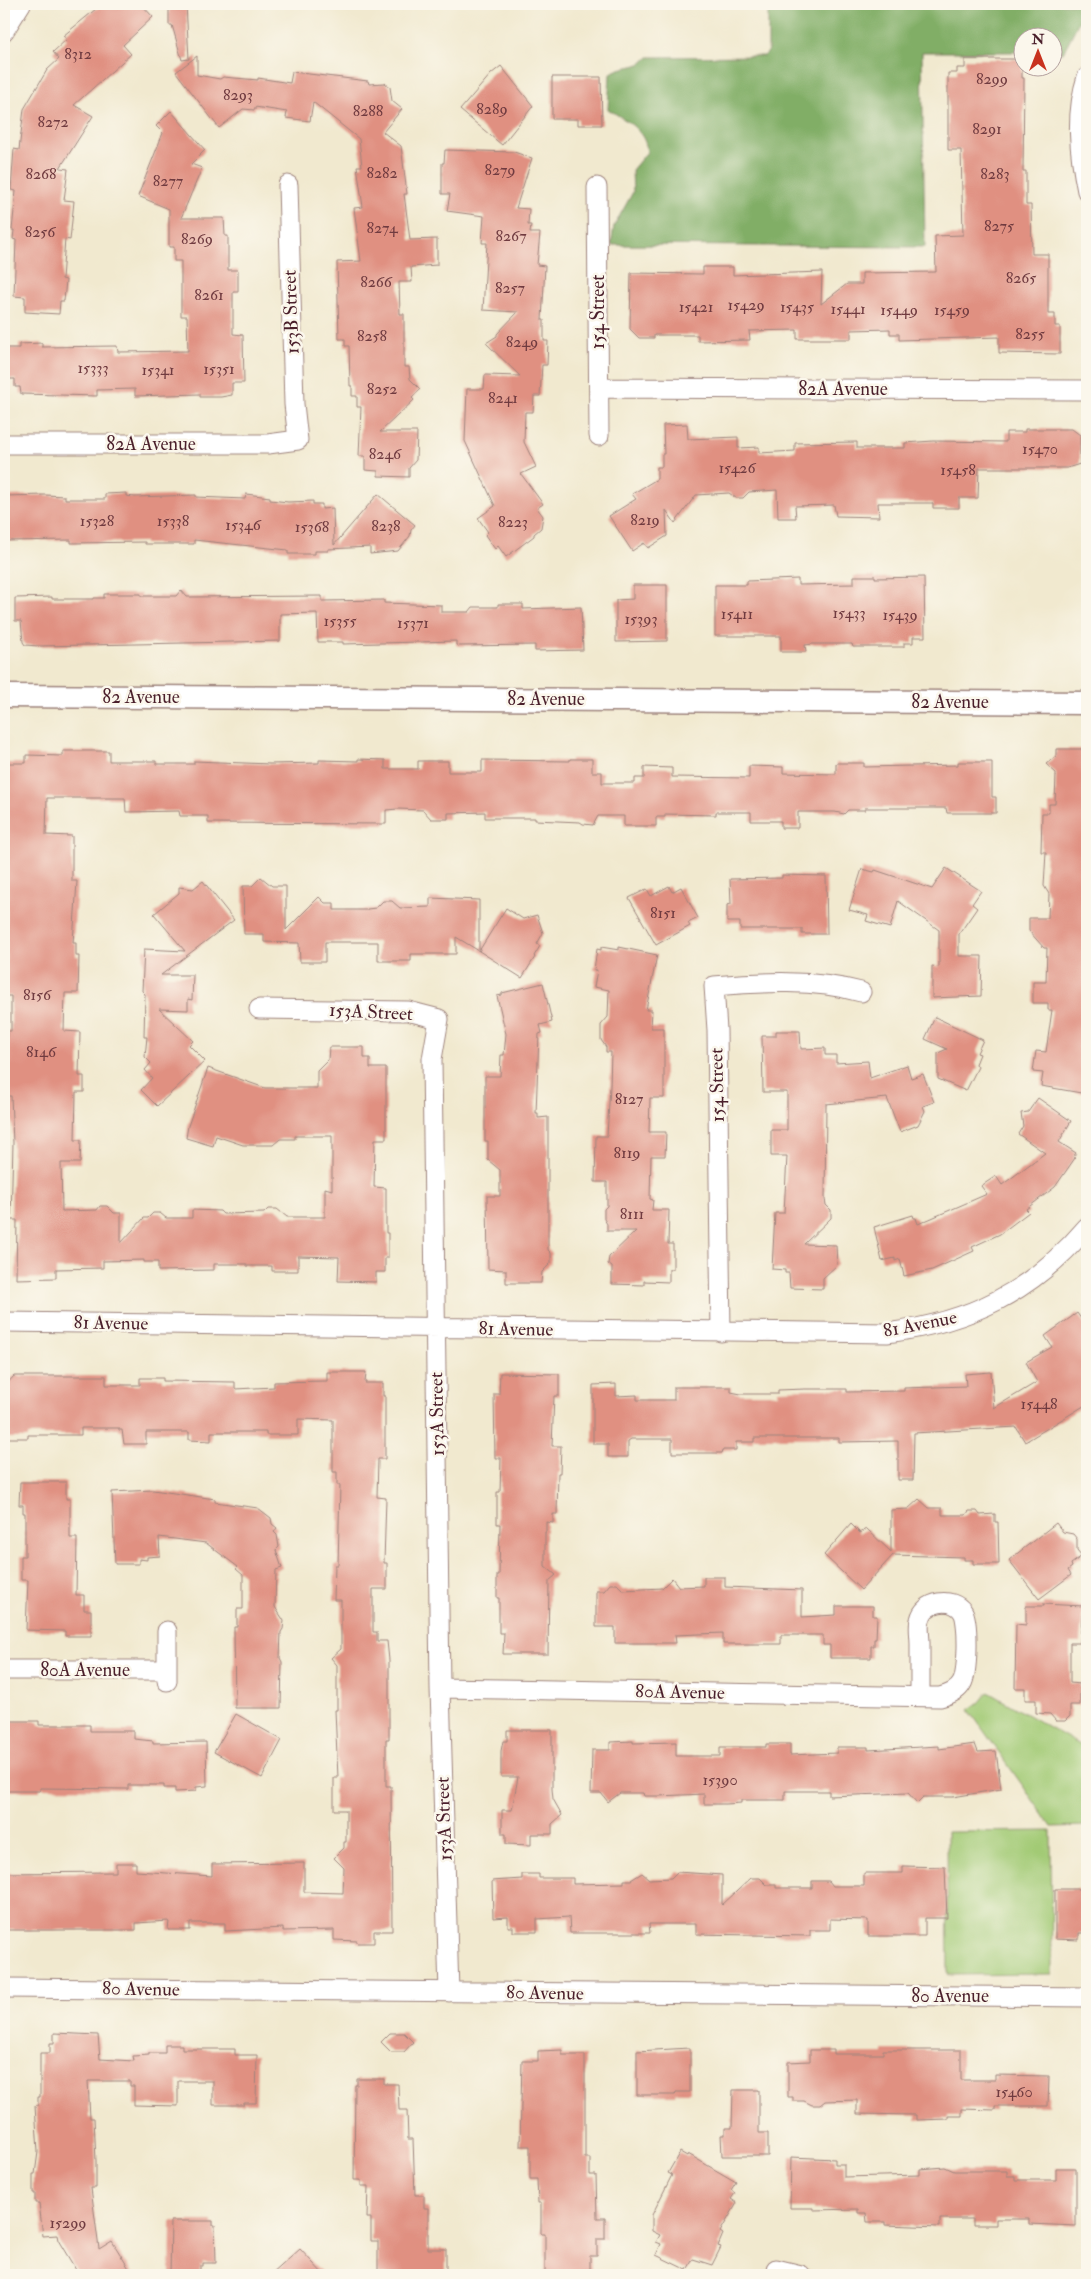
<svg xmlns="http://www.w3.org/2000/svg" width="1091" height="2279" font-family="'IM FELL Double Pica',serif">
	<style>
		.green { fill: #a2ca75; stroke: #767450 }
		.forest { fill: #81ae66; stroke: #666648 }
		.building { fill: #e09081 }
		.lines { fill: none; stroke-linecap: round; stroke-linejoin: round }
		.minor-casing { stroke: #9e847d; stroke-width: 21 }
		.tertiary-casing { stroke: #9e847d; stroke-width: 25 }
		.minor { stroke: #fff; stroke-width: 19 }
		.tertiary { stroke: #fff; stroke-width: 22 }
		.labels { text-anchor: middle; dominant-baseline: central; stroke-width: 5; stroke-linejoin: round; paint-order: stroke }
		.number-label { font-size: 16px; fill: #703b40 }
		.street-label { font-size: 19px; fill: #4a1f2b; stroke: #fbf7ec }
	</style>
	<rect width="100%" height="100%" fill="#fbf7ec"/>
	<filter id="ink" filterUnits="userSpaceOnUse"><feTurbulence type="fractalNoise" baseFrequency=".02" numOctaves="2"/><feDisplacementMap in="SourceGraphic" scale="10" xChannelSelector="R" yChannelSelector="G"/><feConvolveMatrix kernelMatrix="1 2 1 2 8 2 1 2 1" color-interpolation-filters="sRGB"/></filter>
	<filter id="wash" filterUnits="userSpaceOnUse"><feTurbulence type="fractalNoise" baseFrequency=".0096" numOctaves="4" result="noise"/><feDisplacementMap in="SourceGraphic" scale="20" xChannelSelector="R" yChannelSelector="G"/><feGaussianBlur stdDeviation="1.12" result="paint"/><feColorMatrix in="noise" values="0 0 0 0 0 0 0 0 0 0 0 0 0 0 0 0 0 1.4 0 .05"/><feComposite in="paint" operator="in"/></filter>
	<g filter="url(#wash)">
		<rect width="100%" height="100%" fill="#f1e9cf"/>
		<!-- green -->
		<path class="green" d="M988,1692L1087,1749V1826L1052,1827L969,1710L980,1702Z
			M1051,1831L1052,1974L948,1975L947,1832Z"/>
		<!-- forest -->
		<path class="forest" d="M768,4H1087V5L1063,53H1054V38H1024L1023,52H922L925,247L611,245L614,226L633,192L632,170L647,152C646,130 625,120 608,109L610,74C622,64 638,70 649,57L764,56L768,52Z"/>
		<g id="blocks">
			<!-- building -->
			<path class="building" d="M102,4H141L153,17L123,45L131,54L74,105L93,116L60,168L68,169L64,200L74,201L70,240L65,239L62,279L66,280L64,301H60L59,314L25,312V297L14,296L16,240L13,239L14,230H12L16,191L11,190L14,149L19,150L24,109L47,70L59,59L53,52L67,39L63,36Z
				M169,4H186L189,59L182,60L172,25H169Z
				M197,56V75L220,79L223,77L258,80V78L290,83L292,72L368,81L369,84L385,83L390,87L392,101L402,109L383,132L401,146L407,194H404L410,240L437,239V265L411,267L412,282H399L400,314H404V367H409L410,379L420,389L412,398L414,400L380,432H417L416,460L409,468V477L378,476V471L365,470V456H359L361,407H357V396H352V386H350L349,346H345V339H339L337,262L361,261L354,208L363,207L357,166H362L359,139L313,102L310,121L286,118L287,112L255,107V110L243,109L219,128L176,72Z
				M965,59H1022V78H1024L1023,171H1026V205H1031L1032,254H1048V314H1055V326H1060V354L999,353V337L899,340V334H890V329L851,330V339H797V330L749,331L750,340L698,341V335H654V338H639L630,329L631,273L703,274V267H733V275L822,272L821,304L847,284H862V273L936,272L935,236L963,235L961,150H948V73H957V68H965Z
				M501,66L533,106L502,145L460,110L491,74Z
				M552,77H601L602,125H578V119H552Z
				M171,111L205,150L191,164L202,168L181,218H224L225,236H228V270H238V292H233V334L243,335L244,383H232V395L221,397H200V394L135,396V389L97,390V396L21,394L20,387H15V379H7L6,348H19V344L42,343V347L117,346L118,352L188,351L187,316H181V261H174V247H169V209L138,196L163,133L156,126Z
				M445,150L514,152L532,158L516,208L529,209L528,225H531L530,233H540L537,265L545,266L542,320H544V341H548L547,365H542L540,396H534L533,412H525L524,442L536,467L521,474L543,504L537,508L543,516L541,528L534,534V536L506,557L498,546L495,549L485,535L488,532L478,518L495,506L465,441L467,389H484L485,375L520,376L486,343L497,336V334L518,312L483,310L487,243H482L484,216L447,211L450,194H442V163H444Z
				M687,424L688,439L738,437V448L759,447V453L795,451V443L857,442V448H905V443L933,441L1006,442V432H1025V429H1072L1080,435V464L1067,468H979L978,498H959V508H933V503H878L879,517L836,516L834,505L795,506L796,518H778L777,490L749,492L743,498H736L729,493L696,495L675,523L666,510L667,536L648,548L644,543L632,551L609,516L636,499L632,494L657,479V467H662V454H664L663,425Z
				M126,493V496L135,497L196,495V497L245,499L246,494L270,497V500L288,502L313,501V504H322V509L333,508L334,545L378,494L415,525L411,530L410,536L398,551L370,554V547L328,549V551H315V554H288V550L194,540V544H145V542L71,543V540L4,541V496L45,495L65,496V499H105V494Z
				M854,576H875V578L924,577L925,637H913V643H904V647H853L852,644H813L805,645L806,652H781V636H715V585H747V581L798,579V585L854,584Z
				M633,585H667V641L616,642V600L633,599Z
				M181,590L187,597L322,596V601L384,600V603L441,605V612H469L473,607H498V604H523V609L581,607L583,650L535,651V645L459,646L456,645V641L343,644V642H318L317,613L280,614V641L39,646L25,645L23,642L21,621H15V598L52,597V599H94V598H104V594H141V596H176Z
				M1056,749H1083V751H1087V1094L1041,1086L1043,1073L1033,1072L1036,1051L1046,1052L1052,1010H1048V1003H1033V982H1046L1047,948H1044L1029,931V918H1048L1049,894L1044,886L1046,852H1041L1042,813H1049V804H1055L1056,773L1046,764L1056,756Z
				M63,751H109V761H156V764H194V761L270,764L319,763V760L358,761V759L385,760V769H418V761H448V772H482V760L570,761V759H592V772H602V783H635V778H644V767L672,768V777L749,778V766L783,767V773L836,774V763H864V767L958,765V762H992V797H996V813H947L946,808H865V810H848L844,814L835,812H798V828H781V821H751V812H716V815L665,814V817H656V826H624V816H598L593,825L583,824L580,822L535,820V818H485V812L448,813V819H431L423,810L398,809L386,810V824L208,823V816H180L179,811L126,812L125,798H47L46,835L72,836V881H77L73,943H76V956H79L78,993H65L64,1031L80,1032L79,1076H84V1092H76L75,1140H81L80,1163H61L62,1211L97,1210L100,1206H107L114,1213H121V1243L144,1218H148L153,1213H160L166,1218H192V1210L220,1211L223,1214L264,1213L268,1209H277L287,1217H325V1188L332,1190V1136H295V1139H280L273,1145H243L216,1136L213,1146L186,1138L188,1126L208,1068L265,1088H317V1071L328,1060L329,1047H364V1058H370V1068H386V1139H375L374,1187L386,1188V1233H388V1258H385V1272H376V1282L338,1281L339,1257L298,1256V1271H272V1266H247V1264H214V1270L158,1271V1262H144V1260L103,1261V1268L56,1269V1278L16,1279L17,1220H11L13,1143L11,1096H8L7,1031H11V996H6L7,874L6,862H4V763H26V755L63,756Z
				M946,868L981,891L972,904L977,908L959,934V956H982L981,996L932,998V966L939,967V930L898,901L890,928L866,921L868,915L849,910L862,869L874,872L875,870L932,889Z
				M782,875L826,876L827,934H802V929H740V922H727V905L731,904L730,879L782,878Z
				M261,877L272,886H286V930L319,897L325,903H334V910H367V909L376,908L383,901H392L400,908L430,907V898L479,900V951L456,937V954H411V961H378V942H325V962H300L299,943L264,942V934H244L243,886H252Z
				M203,881L234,920L161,975H193L192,1000L188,999V1010L159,1009L193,1041L189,1045L205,1061L157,1106L141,1090L152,1078L145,1070L151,1063L145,1057L147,1037H144L145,994L142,991L144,949L185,951L154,914L179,893V887L193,889Z
				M669,886L672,892L681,887L698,918L688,923L690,926L656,945L629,898L647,889L651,896Z
				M506,908L523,919L537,915L543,933L537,944L540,946L534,956L535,957L522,978L479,951Z
				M601,947L619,950V947L657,955L646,1010H652L651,1028H664V1098H650L649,1132H666L665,1156H651L650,1199L653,1200L652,1210H669L668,1244H673V1269H669V1282L644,1281V1285L612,1284V1267L608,1264L609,1257L636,1231H607V1224L604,1219V1209L607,1206V1182H595L596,1136H607L610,1087L611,1052H606V1047L601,1040V1025L608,1017L609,990L594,987L597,970H594L597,949L601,950Z
				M543,983L552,1022L540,1025L542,1033L539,1034L536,1113H538V1118L548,1117V1250L551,1253V1263L542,1272L541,1283H506V1270L488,1269L487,1196H500V1170L488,1160V1141H485V1076H500L501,1055H504L506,1034L497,996L502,995V993Z
				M935,1017L983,1040L977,1053L980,1054L976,1064L978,1067L966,1091L938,1079V1053L947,1049L925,1039Z
				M776,1031H800L801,1049L825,1048V1055H836V1063L868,1061L870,1078L907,1065L911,1078L923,1074L934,1102L923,1106L925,1111L918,1125L900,1132L887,1098L826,1104L825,1199L826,1205L831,1210V1218L804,1244L836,1245L837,1265L823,1278V1289L790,1288L789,1273H785V1270L772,1269L775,1213H784L787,1156H771V1130H787V1092H763L762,1036H776Z
				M1038,1098L1071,1121L1059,1142L1076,1153L1073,1157L1075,1158L1055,1187L1026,1209L1029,1212L1000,1234L972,1247L974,1251L932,1270L904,1276L900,1259L895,1261V1258L882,1261L874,1227L913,1215L914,1218H916L918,1224L987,1194L981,1186L996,1176L1002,1185L1045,1153L1018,1134L1023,1126L1021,1113L1028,1112Z
				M1077,1313L1087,1327V1404L1025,1442L1016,1427L914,1433L913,1480H898V1441L839,1442V1438H754V1442H736V1450H723L722,1453H672V1439H631L628,1441V1457H608V1444H593V1385L616,1384V1396L637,1395V1400H674V1387H731V1392L741,1394H778V1390L805,1389H847V1392L904,1391V1388L966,1386L965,1374L991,1372L994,1408L1037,1382L1026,1362L1052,1347L1045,1336Z
				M327,1372H366L365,1383H383V1396H385V1459H378L377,1497L386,1498L384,1563H387V1589H373V1632H377V1641H387L389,1660V1739H386V1786H391L392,1931H374V1943H357V1941L334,1940V1930L283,1931V1928L225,1931V1923H190V1930H168L169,1921L136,1923V1930H4V1873L116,1872V1863H136V1871L212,1876V1864L304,1863V1892L343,1893L344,1868L334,1858L344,1848V1842H346V1810H334V1778H338L335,1710H337V1665L331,1658L341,1649V1600H334L335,1565H338L340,1485H337V1472H333V1420L298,1419V1435H266V1432H211V1441L189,1440V1432H146V1444H124L122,1430H119V1428H81V1435H28V1438H4V1387L14,1376H106V1385H140V1378H163V1381L235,1382V1389L274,1387V1382L327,1381Z
				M500,1373L559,1374V1396H554L552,1446H561L560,1473H558L557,1514H553V1523L546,1522V1532H545V1566L556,1575L549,1581L548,1654H503L504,1633H499V1598H497V1575H499L500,1524H497V1492H500L501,1458H495L494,1394H499Z
				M20,1482H66V1499H70V1538H77L76,1595H84V1610H91V1636H65V1631L26,1630L28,1580H21V1556H25V1513H23V1505H19Z
				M153,1490L215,1499V1502L258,1508L271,1518L272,1524L277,1528L274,1532L277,1535L279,1547L276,1550L282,1568L276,1570L275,1607L284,1621L283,1629L281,1632L280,1658L282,1662L281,1708H235L234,1627H237V1609H243V1575L236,1569L238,1567L206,1543L159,1537L160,1556L147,1557V1560L139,1559V1564H115L112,1492Z
				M919,1499L929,1508H942V1515H966L969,1511H977L980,1515L995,1514V1522H998L999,1564H973V1560H964V1557L893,1555L861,1590L824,1555L851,1524L860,1533L867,1529L891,1552V1510L908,1509Z
				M1056,1523L1063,1532L1073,1534L1077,1539V1550L1082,1556L1071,1564L1072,1567L1068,1570L1071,1575L1039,1599L1009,1560Z
				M704,1577H725V1587L802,1590V1617L836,1615V1606H873V1616H877L876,1639H874V1646H871V1658H830V1645H823V1635H781V1644H723V1633L675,1635L676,1643H615V1627H596V1591H604L610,1584H617L623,1590L662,1588L672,1578L679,1587L704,1586Z
				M1043,1604L1083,1606L1080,1643H1070V1683L1080,1684V1705H1070V1716L1065,1721H1056L1050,1714L1036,1713V1700H1025V1688H1015L1016,1624L1026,1625V1606H1044Z
				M236,1714L282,1740L262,1778L214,1752Z
				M4,1721H39V1725H90V1731H134V1739L153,1741V1743L206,1742L207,1786L196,1787V1791L175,1792V1788H164V1785H128V1789L40,1788V1791H4Z
				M507,1730H552V1789L553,1799L562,1815L552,1824V1834H531V1845L506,1844V1834H502V1810H512L518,1777H501V1751L503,1741H507Z
				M633,1741V1743L676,1742V1756H720V1747H766V1744H790V1755L837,1753V1747H868V1750L939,1746V1749L975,1744L978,1752L996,1751L1001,1789L953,1797H923L917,1803L908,1793L829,1796V1791H785V1800H741V1803L726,1804H704V1794L659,1796H644L643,1793H620L608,1802L601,1793H591L592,1750H610V1742Z
				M903,1866L945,1867L947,1918H925V1936H868V1920L830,1919V1930H810V1936L696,1934V1924H649L650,1933H570L569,1917L537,1919V1932H513V1927H508V1917L493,1918L492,1881L522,1879V1874H539V1878H573V1884L624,1883V1880H631L642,1873L649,1879L671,1878L677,1872L722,1875V1905L751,1878H760L767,1885H776V1888H812V1881H829L833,1886H864V1873H903Z
				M1055,1889H1087V1933H1079V1940L1055,1939Z
				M54,2033L98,2035L100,2059L134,2061L133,2056L149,2055V2053H165V2045H182V2049H235V2055H257L256,2103H244V2105H213V2081H178V2106L134,2105V2086H130V2081H88L90,2118H94L96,2161V2188H91L99,2249L112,2241L133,2275H79L58,2240L57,2235L43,2236L39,2203H35V2193H33V2174H35L38,2152L35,2106L38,2105V2097H40V2053H50V2043H54Z
				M390,2033H404L413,2042L404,2052H391L381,2042Z
				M690,2048V2092H676L675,2095H637V2051Z
				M562,2050V2055H585V2158H590V2175H596L597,2218H605V2239H597V2256H590V2275H545V2234H541V2203H538L537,2179H530V2146H520L522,2061H538V2051Z
				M810,2050H834V2054H883V2050H961V2080H995V2075L1049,2076L1048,2106H995V2110L962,2109V2116H948V2119L916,2120V2115L857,2114V2100L825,2101L820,2105H812L804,2101H793V2097H788V2062L810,2061Z
				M357,2079H384V2084H398L399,2110H407L408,2139H413L415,2195H424V2208H428V2249H446V2274L378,2275V2241H371V2218H367L368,2186H361V2180H354L355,2085H357Z
				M733,2090H759V2133H768V2156H722L721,2135H725V2128H732Z
				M680,2152L687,2156L688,2154L736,2182L731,2190L735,2193L731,2199L737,2203L720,2232L723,2234L718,2246L721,2247L712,2265L693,2259L687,2270L656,2255L661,2244L656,2242L660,2235L652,2231V2215L672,2175L668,2173Z
				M791,2157L835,2159V2164H844V2177L920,2175V2169L945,2167L954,2171H1007V2176H1015V2180H1056V2168H1076V2226L1029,2224V2219H996V2225H973V2219H940V2227L885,2225V2222H867L866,2213H858V2209L813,2210V2208H790Z
				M171,2221H213V2225H215L216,2263H203V2266H200V2275H170Z
				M300,2249L324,2275H271Z"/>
		</g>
	</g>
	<g filter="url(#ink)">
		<use href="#blocks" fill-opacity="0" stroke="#9e847d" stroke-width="1"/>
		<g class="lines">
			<!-- minor casing -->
			<g class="minor-casing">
				<path id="minor" d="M4,31L21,4
					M1087,77C1075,114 1079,153 1087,191
					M597,187L599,436
					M599,388L1087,390
					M4,444H268L298,440L294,404L288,185
					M259,1009L408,1011L439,1019L432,1059L440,1688L449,1992
					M4,1322L887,1333C970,1322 1032,1292 1087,1227
					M721,1332L717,1030L714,986C762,982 814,979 861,992
					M167,1631V1681
					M4,1670H167
					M440,1688L940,1697C948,1695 958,1691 962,1683C968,1673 969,1622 963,1612C952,1596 924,1601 920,1620C918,1626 920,1636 920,1643C920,1660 920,1678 920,1696
					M4,1988L1087,1997
					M776,2275V2269L801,2275"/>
			</g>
			<!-- tertiary casing -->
			<g class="tertiary-casing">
				<path id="tertiary" d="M4,696L1087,703"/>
			</g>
			<!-- minor -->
			<use href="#minor" class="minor"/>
			<!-- tertiary -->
			<use href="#tertiary" class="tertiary"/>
		</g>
	</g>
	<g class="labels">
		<!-- number labels -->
		<g class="number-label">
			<text x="78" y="54">8312</text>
			<text x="992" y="79">8299</text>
			<text x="238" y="95">8293</text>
			<text x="492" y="109">8289</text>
			<text x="368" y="111">8288</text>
			<text x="53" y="122">8272</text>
			<text x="987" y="129">8291</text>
			<text x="500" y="170">8279</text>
			<text x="382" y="173">8282</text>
			<text x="41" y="174">8268</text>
			<text x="995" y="174">8283</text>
			<text x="168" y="181">8277</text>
			<text x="999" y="226">8275</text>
			<text x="382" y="228">8274</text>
			<text x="40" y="232">8256</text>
			<text x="511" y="236">8267</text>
			<text x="197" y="239">8269</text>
			<text x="1021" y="278">8265</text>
			<text x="376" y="282">8266</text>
			<text x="510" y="288">8257</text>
			<text x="209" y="295">8261</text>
			<text x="746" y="305">15429</text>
			<text x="696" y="307">15421</text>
			<text x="797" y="307">15435</text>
			<text x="848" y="309">15441</text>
			<text x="899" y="310">15449</text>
			<text x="952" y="310">15459</text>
			<text x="1030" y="334">8255</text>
			<text x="372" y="336">8258</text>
			<text x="522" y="342">8249</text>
			<text x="93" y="368">15333</text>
			<text x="219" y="369">15351</text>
			<text x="158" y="370">15341</text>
			<text x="382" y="389">8252</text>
			<text x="503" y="398">8241</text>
			<text x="1040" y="449">15470</text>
			<text x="385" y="454">8246</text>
			<text x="737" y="468">15426</text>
			<text x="958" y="470">15458</text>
			<text x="645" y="520">8219</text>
			<text x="97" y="521">15328</text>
			<text x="173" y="521">15338</text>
			<text x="513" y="522">8223</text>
			<text x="243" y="525">15346</text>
			<text x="386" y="526">8238</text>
			<text x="312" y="527">15368</text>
			<text x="849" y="613">15433</text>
			<text x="737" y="614">15411</text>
			<text x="900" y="615">15439</text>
			<text x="641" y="619">15393</text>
			<text x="340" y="621">15355</text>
			<text x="413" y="623">15371</text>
			<text x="663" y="913">8151</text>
			<text x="37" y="995">8156</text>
			<text x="41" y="1052">8146</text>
			<text x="629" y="1099">8127</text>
			<text x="627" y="1153">8119</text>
			<text x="632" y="1214">8111</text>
			<text x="1039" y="1404">15448</text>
			<text x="720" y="1780">15390</text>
			<text x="1014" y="2092">15460</text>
			<text x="68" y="2223">15299</text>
		</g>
		<!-- street labels -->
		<g class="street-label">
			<text transform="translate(291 312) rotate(-92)">153B Street</text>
			<text transform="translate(598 312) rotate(-90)">154 Street</text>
			<text x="843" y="389">82A Avenue</text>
			<text x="151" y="444">82A Avenue</text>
			<text x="141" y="697">82 Avenue</text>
			<text x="546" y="699">82 Avenue</text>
			<text x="950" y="702">82 Avenue</text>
			<text transform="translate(371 1012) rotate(3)">153A Street</text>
			<text transform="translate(717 1085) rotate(-91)">154 Street</text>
			<text transform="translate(111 1323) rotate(1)">81 Avenue</text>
			<text transform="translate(920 1324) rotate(-11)">81 Avenue</text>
			<text transform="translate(516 1329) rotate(1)">81 Avenue</text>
			<text transform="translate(437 1414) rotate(-91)">153A Street</text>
			<text x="85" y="1670">80A Avenue</text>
			<text transform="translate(680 1692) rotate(1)">80A Avenue</text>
			<text transform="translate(444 1819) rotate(-92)">153A Street</text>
			<text transform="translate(141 1989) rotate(1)">80 Avenue</text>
			<text transform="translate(545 1993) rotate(1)">80 Avenue</text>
			<text x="950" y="1996">80 Avenue</text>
		</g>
	</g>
	<!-- margin -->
	<rect width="1091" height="2279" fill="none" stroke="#fbf7ec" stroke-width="20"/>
	<!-- north arrow -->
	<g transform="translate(1038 52)"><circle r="24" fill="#fbf7ec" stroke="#b4a19f"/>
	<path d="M0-4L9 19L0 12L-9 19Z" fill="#c8321e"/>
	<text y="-8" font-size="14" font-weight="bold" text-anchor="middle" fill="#4a1f2b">N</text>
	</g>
</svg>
